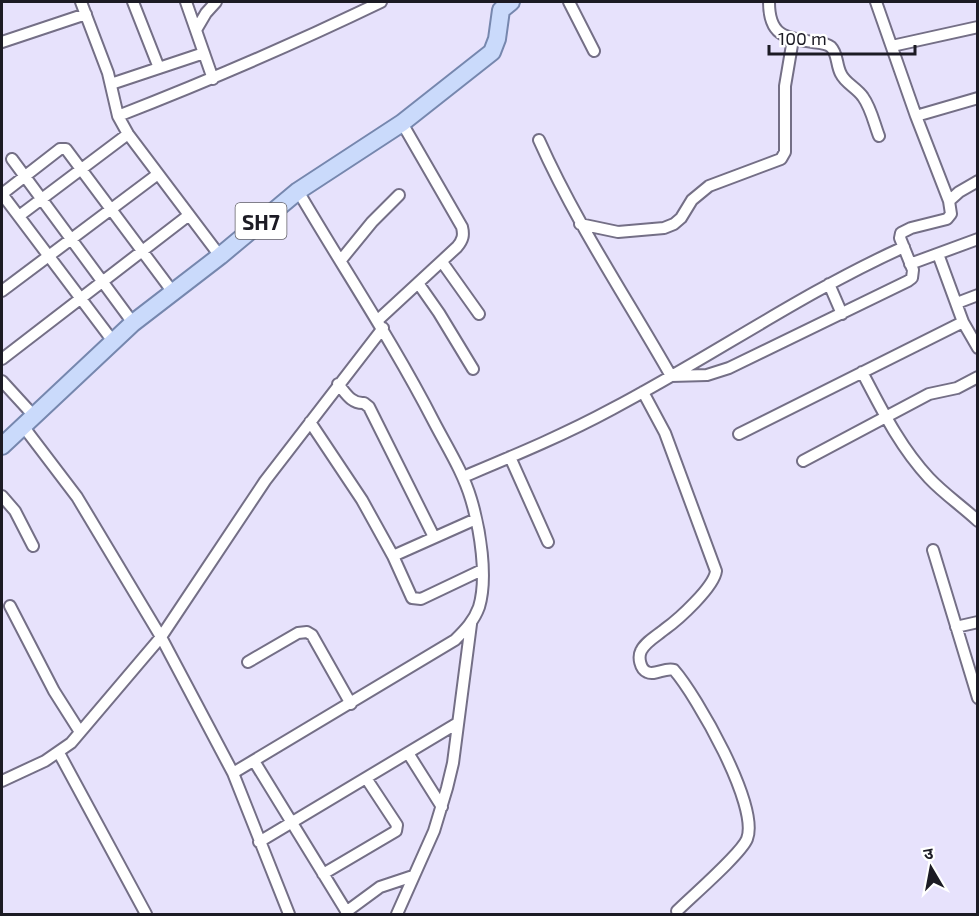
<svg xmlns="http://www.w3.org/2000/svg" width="979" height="916" font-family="'Exo 2','Noto Sans Devanagari',sans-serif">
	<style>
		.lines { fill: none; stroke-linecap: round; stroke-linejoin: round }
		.minor-casing { stroke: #746f86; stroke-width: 14 }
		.primary-casing { stroke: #7687ae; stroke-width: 20 }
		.minor { stroke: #fff; stroke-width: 10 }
		.primary { stroke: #cadafb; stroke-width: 16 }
		.labels { text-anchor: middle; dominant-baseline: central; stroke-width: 4.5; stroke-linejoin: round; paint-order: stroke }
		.shield { fill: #fff; stroke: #605f66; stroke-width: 1.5 }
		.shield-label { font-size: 21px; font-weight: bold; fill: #1c1b24 }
	</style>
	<rect width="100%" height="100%" fill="#e7e2fc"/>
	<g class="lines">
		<!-- minor casing -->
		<g class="minor-casing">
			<path id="minor" d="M81,2L108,73L118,116L128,134L220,256
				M133,2L159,68
				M186,2L213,79
				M569,2L594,51
				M769,2C769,35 784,38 813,42C819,43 826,43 831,47C838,54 836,65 841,74C845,83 857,88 863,97C871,108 874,123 879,136
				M196,30L206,13L216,2
				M2,42L86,14
				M892,46L978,27
				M111,84L204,53
				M118,116C208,81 294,44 381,2
				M916,116L978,98
				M539,140C576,223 626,297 671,376L707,375L729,368L908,281L912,278L913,270L900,238L901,233L911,228L947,219L951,214L949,201L916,116L876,2
				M12,159L133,323
				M2,194L60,149H66L172,291
				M2,194L112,340
				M949,201L959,192L978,181
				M19,216L128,134
				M580,224L618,232L664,228L674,224L681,218L692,200L709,186L781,159L785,152V86L793,39
				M938,254L963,322L978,348
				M341,260L372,222L399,195
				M442,262L479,314
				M910,264L978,239
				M418,283L439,313L473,369
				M829,284L842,314
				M2,291L158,174
				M957,303L978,295
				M378,320L457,247C463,240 464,235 462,227L402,123
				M2,359L189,215
				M862,372C882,410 900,447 929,478C944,494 962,506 978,521
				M2,381L34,416
				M338,384C345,392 351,404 364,403L369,407L434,537
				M643,392L665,433L716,571C714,587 679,619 665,629C658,635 645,642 641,651C638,657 640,669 647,672C655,676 665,667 674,670C696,695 760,806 747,839C741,854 691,897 677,911
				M310,422L362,500L393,556L412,598L421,599L482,570
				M23,426L77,497L161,637L233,773L289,914
				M739,434L963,322
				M510,457L548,542
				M803,461L929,394L957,388L978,377
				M463,477C513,456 564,435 612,409C711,357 802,293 904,247
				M2,496L15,511L33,546
				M933,550L978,698
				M393,556L476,519
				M10,606L54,691L80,732
				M956,627L978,622
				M248,662L298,633L307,632L312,635L351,704
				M59,753L146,914
				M408,753L442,807
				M254,761L348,914
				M233,773L455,640C465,630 474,621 479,607C488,577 480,529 471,499C463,472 447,447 434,422C393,342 343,268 298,191
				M2,781L45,761L71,743L161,637L265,481L383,328
				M259,842L456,724
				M323,874L396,831L397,825L366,778
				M346,912L380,887L413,876
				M397,914L434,831L447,788L453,763L471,624"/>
		</g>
		<!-- primary casing -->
		<g class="primary-casing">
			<path id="primary" d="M2,446L133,323L220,256L298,191L402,123L492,52L497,39L501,10L511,2"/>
		</g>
		<!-- minor -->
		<use href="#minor" class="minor"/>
		<!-- primary -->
		<use href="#primary" class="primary"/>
	</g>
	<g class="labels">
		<!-- shield labels -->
		<rect class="shield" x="235.5" y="203" width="51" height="36" rx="4.5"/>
		<g class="shield-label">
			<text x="261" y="221">SH7</text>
		</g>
	</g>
	<!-- border -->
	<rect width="979" height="916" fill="none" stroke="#1c1b24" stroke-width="6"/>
	<!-- north arrow -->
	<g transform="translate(931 868) rotate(350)" stroke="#ffffff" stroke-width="4.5" paint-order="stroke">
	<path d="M0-4.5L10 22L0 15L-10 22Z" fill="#1c1b24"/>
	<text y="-9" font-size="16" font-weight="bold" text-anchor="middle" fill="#1c1b24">उ</text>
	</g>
	<!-- scale -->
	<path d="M769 45v9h146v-9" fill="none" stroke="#1c1b24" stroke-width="3"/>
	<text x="778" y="45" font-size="18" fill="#1c1b24" stroke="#ffffff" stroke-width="4.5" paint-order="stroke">100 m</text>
</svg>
